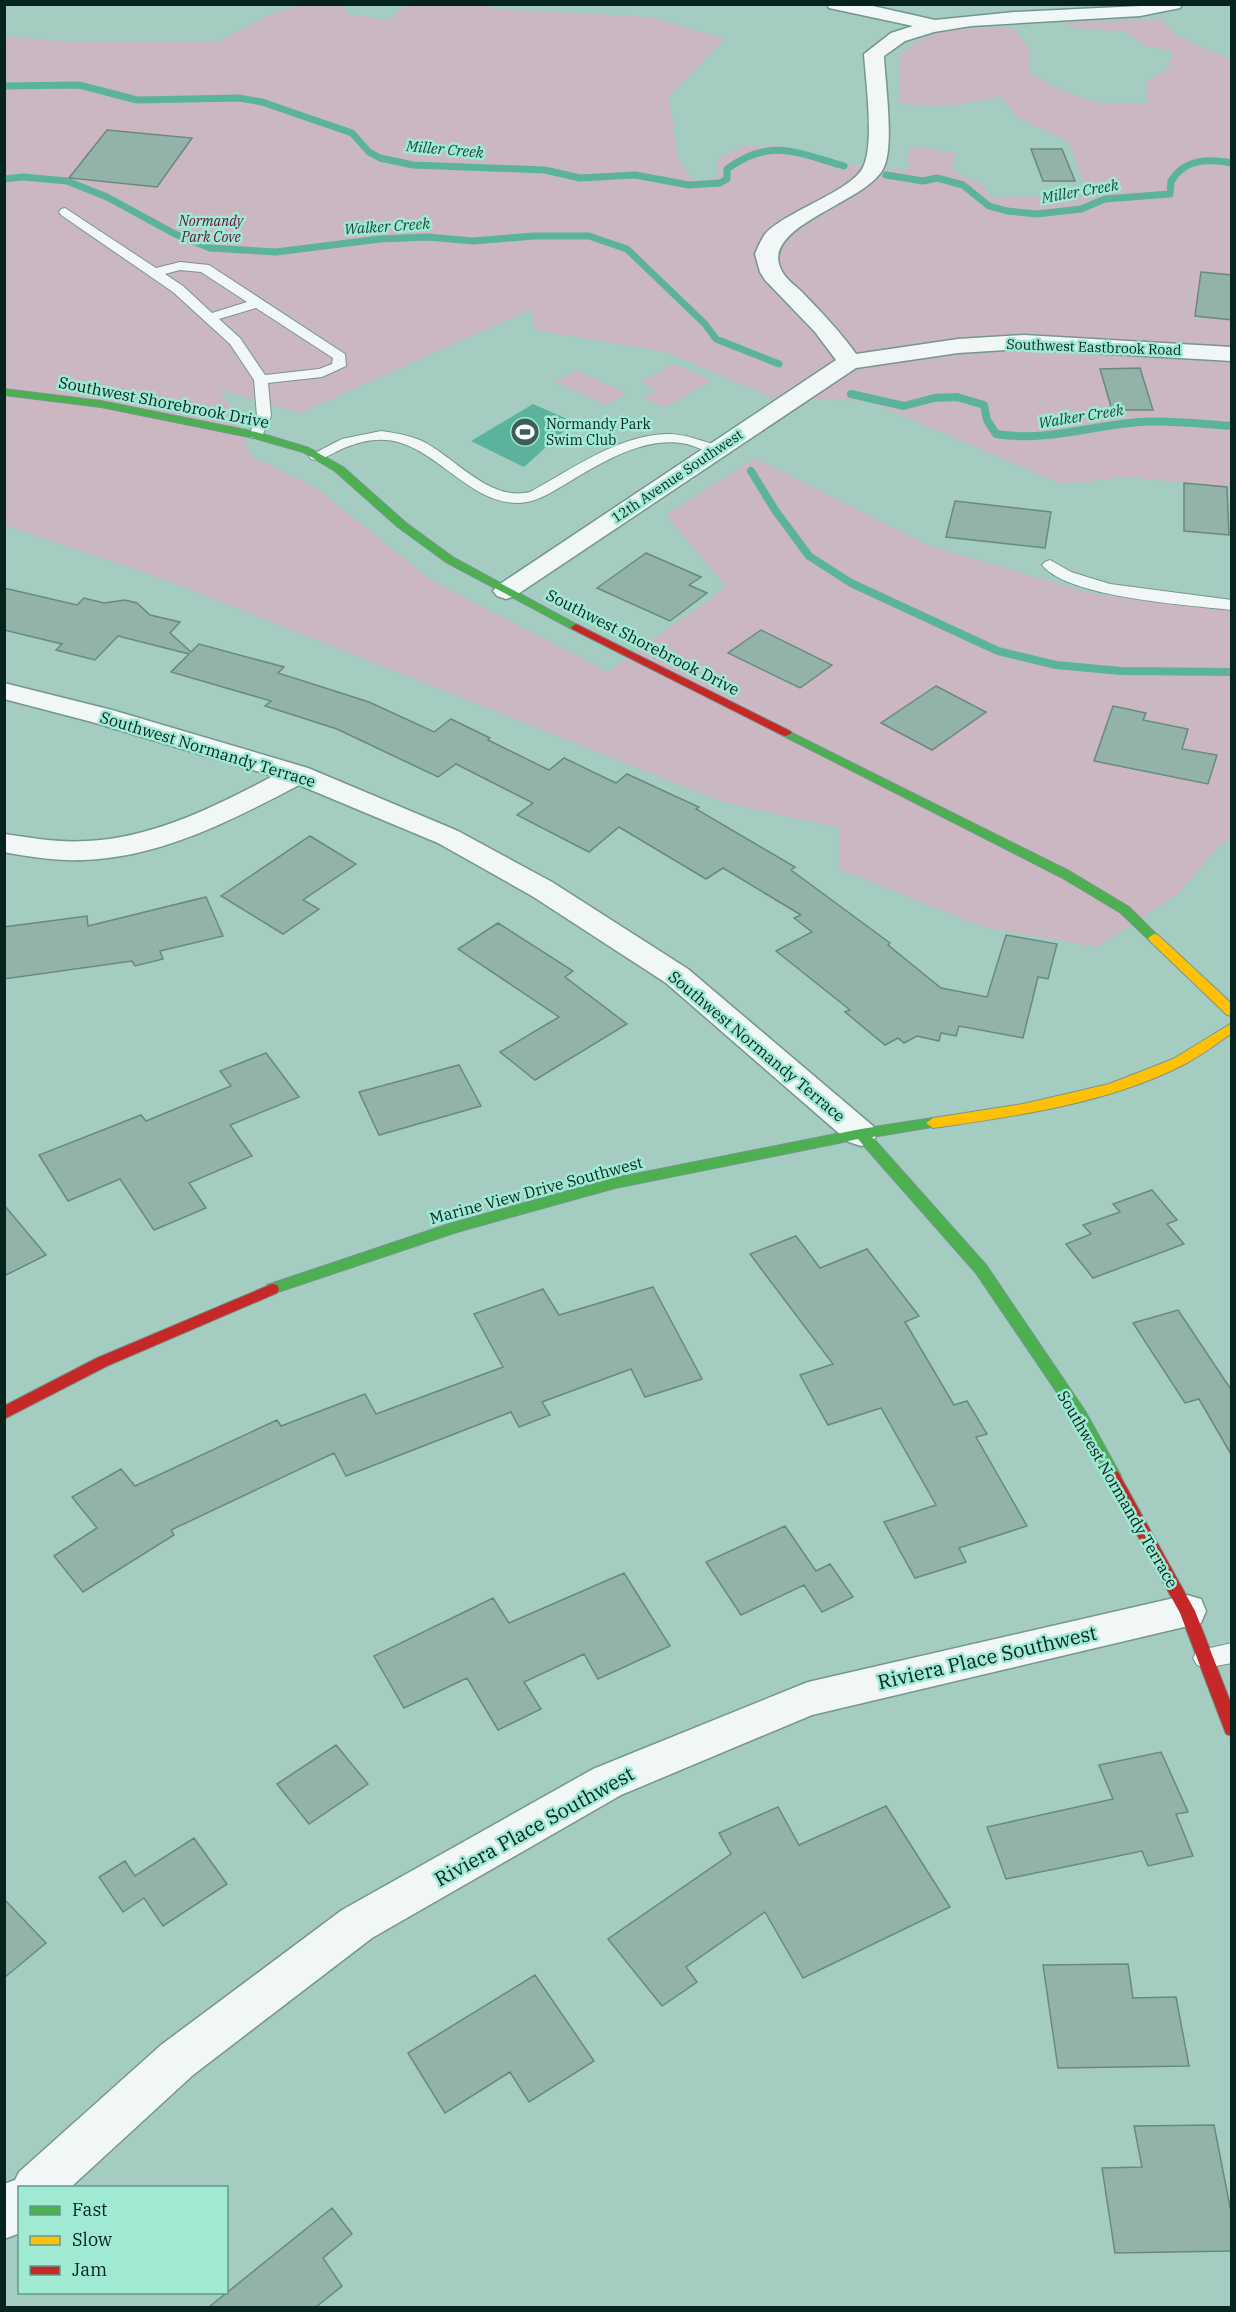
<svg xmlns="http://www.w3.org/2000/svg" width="1236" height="2312" font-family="'IBM Plex Serif',serif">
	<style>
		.green { fill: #cbb7c1 }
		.water { fill: #5cb39d }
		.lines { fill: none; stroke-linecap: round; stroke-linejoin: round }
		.stream-far1 { stroke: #5cb39d; stroke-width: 7 }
		.stream { stroke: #5cb39d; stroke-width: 8 }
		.building { fill: #93b3a9; stroke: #688980; stroke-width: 1.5 }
		.lane-casing { stroke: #75968c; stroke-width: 2 }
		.street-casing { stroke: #75968c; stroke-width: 3 }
		.fast-casing { stroke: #75968c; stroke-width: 2 }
		.slow-casing { stroke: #75968c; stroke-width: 2 }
		.jam-casing { stroke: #75968c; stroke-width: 2 }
		.lane { fill: #f1f7f6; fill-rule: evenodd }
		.street { fill: #f1f7f6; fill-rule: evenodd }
		.fast { fill: #4caf50; fill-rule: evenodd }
		.slow { fill: #ffc107; fill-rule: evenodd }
		.jam { fill: #c62828; fill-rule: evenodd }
		.labels { text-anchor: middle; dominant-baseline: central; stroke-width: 5; stroke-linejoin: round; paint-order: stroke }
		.far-park-label { font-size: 14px; font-style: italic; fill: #6a0a40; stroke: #a0ead4 }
		.far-street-label { font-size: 14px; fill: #04241d; stroke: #a0ead4 }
		.far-poi-label { font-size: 14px; fill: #04241d; stroke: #a0ead4; text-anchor: start }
		.far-water-label { font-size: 15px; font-style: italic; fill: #18463a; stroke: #a0ead4 }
		.street-label { font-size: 16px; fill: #04241d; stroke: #a0ead4 }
		.near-street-label { font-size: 20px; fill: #04241d; stroke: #a0ead4 }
	</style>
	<rect width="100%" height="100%" fill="#a4ccc0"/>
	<!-- green -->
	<path class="green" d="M304,4L344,5L346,14L390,20L405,4L481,5L499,9L650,17L725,39L669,96L677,156L692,180L717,178V159L746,145L789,147L849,164L908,171L909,146L955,153L952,170L984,186L990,197L1089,196L1068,141L1020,119L1001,97L950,106L900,104L899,56C927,25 973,28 1012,27L1030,50L1029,72L1052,86L1097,103H1148L1146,83L1169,67L1172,50L1147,47L1125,32L1072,28L1064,23L1161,19L1177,36L1231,60V487L1127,477L1062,484L868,401L773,398L666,352L535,330L532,309L300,413L220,390L231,408L251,456L316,488L431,580L608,672L726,587L666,515L755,458L930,546L1094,594L1231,611V838L1216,849L1178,894L1097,947L983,927L839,869V828L723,802L174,583L5,525V37L79,42L219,41L273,13Z
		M674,364L712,380L666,407L644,398L657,390L641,382Z
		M575,370L627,393L606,405L555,382Z"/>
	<!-- water -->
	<path class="water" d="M533,404L574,422L524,467L471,441Z"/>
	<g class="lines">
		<!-- stream-far1 -->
		<path class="stream-far1" d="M4,86L79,85L137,100L239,98L262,102L352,133L369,152L380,158L413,165L545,170L580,178L635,175L689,185L720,183L727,179V169C771,137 797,153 844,166
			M886,175L923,181L937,178L963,185L989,206L1007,211L1037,214L1081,209L1105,199L1170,194L1171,181C1186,158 1208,159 1232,163
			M4,179L23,177L67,181L107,197L175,234L210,248L276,252L380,239L427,237L473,241L534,236H589L627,249L705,324L716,339L779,364"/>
		<!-- stream -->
		<path class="stream" d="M851,394L904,406L934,398L957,397L984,405L987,420L996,434C1046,442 1090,426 1139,422C1170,420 1201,424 1232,426
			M751,471L775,510L809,556L851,583L998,651L1056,665L1121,671L1232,672"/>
	</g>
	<!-- building -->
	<path class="building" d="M107,130L192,138L157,187L69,178Z
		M1031,149H1062L1075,181H1043Z
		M1201,272L1232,275V320L1195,316Z
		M1140,368L1153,410H1112L1100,369Z
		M1184,483L1227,487L1229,535L1184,531Z
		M955,501L1051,512L1045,548L946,537Z
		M646,553L701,577L689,585L707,593L670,621L597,588Z
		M4,588L77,605L84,598L104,603L125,600L137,603L150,615L180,622L170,633L191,652L199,644L284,667L278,673L369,702L434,732L451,719L490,738L488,740L549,770L564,758L616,783L627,774L699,807L696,809L795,867L791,870L890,943L888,945L941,988L987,997L1006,935L1057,944L1048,979L1038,977L1023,1038L959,1026L956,1036L941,1033L939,1041L917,1036L904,1043L898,1038L885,1045L845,1012L850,1010L776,951L812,932L794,918L801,915L723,868L706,879L619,827L589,852L517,815L533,803L456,764L438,777L337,729L265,706L271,701L171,672L189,654L118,636L95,660L56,650L62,644L4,630Z
		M761,630L832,665L800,688L728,653Z
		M936,686L986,712L932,750L881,723Z
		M1113,706L1146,713L1143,720L1188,729L1182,749L1217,755L1208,784L1094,761Z
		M310,836L356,864L303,900L319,909L283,934L221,896Z
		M206,897L223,936L160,951L163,959L135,966L132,961L4,979V927L87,916L88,926Z
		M498,923L573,971L565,977L627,1024L535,1080L500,1052L559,1017L458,949Z
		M266,1053L299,1097L230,1125L252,1156L189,1183L206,1208L154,1230L120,1179L68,1201L39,1155L141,1115L146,1121L231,1086L220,1071Z
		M459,1065L481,1106L379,1135L359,1092Z
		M1152,1190L1177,1220L1167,1224L1184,1244L1093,1278L1066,1244L1091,1234L1083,1225L1120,1212L1113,1204Z
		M4,1205L46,1255L4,1276Z
		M796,1236L820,1268L867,1249L919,1316L905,1322L954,1405L967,1401L987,1434L976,1437L1027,1526L959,1548L966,1562L915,1578L884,1522L936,1505L881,1408L828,1425L800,1375L833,1364L750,1254Z
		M653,1287L702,1379L645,1397L631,1369L542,1402L550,1415L519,1427L511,1412L346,1476L334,1453L171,1530L174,1535L83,1592L54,1556L97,1528L72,1497L121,1469L135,1486L277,1420L281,1426L365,1394L376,1414L503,1367L474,1314L543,1289L559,1315Z
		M1178,1310L1232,1391V1456L1199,1399L1185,1403L1133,1323Z
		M785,1526L816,1571L830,1564L853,1597L822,1612L804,1585L741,1615L706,1562Z
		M624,1573L670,1646L598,1679L584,1654L524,1682L541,1709L498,1730L467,1678L404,1708L374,1656L493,1598L509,1623Z
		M336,1745L368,1784L309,1824L277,1784Z
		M1161,1752L1188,1812L1176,1814L1193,1856L1148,1866L1142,1851L1006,1879L987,1827L1113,1799L1099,1765Z
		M886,1806L950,1907L803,1978L765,1912L686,1967L697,1982L662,2006L608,1939L731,1854L719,1833L778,1807L799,1845Z
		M194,1838L227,1884L163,1926L144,1898L123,1912L99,1877L125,1861L135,1876Z
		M4,1899L46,1943L4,1978Z
		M1128,1964L1133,1998L1176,1997L1189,2066L1058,2068L1043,1965Z
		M535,1975L594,2061L529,2102L510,2072L445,2113L408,2053Z
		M1214,2125L1232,2217V2251L1115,2253L1102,2168L1142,2167L1134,2126Z
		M332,2208L352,2234L323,2258L342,2286L316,2307H209Z"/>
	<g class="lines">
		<!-- lane casing -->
		<g class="lane-casing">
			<path id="lane" d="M65,208L156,268L180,262L209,265L345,354L346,366L322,377L268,383L271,416L261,438H251L249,435L257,416L254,380L230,344L173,292L61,215L59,212L61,209ZM180,270L201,272L247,302L212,313L183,286L165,274ZM256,308L333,358L332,364L319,369L265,375L240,338L219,319Z
				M381,431C395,433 409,435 422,441C456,458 489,502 530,492C572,469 618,435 668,434C687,434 704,442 722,447L724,450L717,454C707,452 697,447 687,444C644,435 599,464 564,485C550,493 535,503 518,503C471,503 441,454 398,442C380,437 361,441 344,448C334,452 322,462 311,459L309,456L342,439Z
				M1050,560L1071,572L1110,584L1232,600V610C1189,605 1069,598 1042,565L1045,562Z
				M1232,1643V1663L1205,1668L1197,1665L1193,1658L1197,1651Z"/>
		</g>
		<!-- street casing -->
		<g class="street-casing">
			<path id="street" d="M827,4H864L935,20L1014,12L1182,4L1180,8L1140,16L971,26L934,32L905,41L884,56C885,82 895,148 883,169C865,204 754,227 783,273C787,280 796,286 802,292C821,312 840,331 856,354L958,339L1024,335L1232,347V361L1024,349L958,353L856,368L515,596L506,599L497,596L493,591L497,586L836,360L815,332L765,280L760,272L755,254C758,247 761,239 766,233C788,210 855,190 864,165C874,141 866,82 864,54L891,33L913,26L829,8Z
				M4,683L112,710L308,768L458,831L552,882L688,969L873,1126L877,1134L873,1142L861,1146L849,1142L666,983L532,896L438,843L299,785C233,820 159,858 83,860C56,861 30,857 4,852V834C32,838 59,843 87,841C153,838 216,806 273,776L92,722L4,699Z
				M1187,1595L1201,1599L1206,1611L1201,1623L812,1715L621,1795L372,1938L193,2075L70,2188H20V2233L4,2239V2184L15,2180L19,2172L161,2045L342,1910L593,1769L808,1682Z"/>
		</g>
		<!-- fast casing -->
		<g class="fast-casing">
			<path id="fast" d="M4,389L101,401L256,432L309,448L343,467L406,523L454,558L581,627L576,630L572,629L446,562L398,527L335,471L303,452L254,438L101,407L4,395Z
				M786,730L1069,871L1129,907L1160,938L1158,941H1150L1121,913L1061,877L782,735V731Z
				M933,1118L938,1120L940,1123L938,1126L872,1137L986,1265L1085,1411L1121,1476L1118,1480L1113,1482L1108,1480L1075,1419L976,1273L858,1139L615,1188L457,1232L272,1294L267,1293L265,1289L267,1285L449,1224L615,1178L861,1129Z"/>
		</g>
		<!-- slow casing -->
		<g class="slow-casing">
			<path id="slow" d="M1154,934L1158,935L1232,1004V1016L1227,1015L1150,941L1148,938Z
				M1232,1023V1033C1215,1045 1199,1057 1181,1066C1105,1104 1016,1116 933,1128L926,1123L933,1118L1023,1104L1109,1084L1173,1059Z"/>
		</g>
		<!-- jam casing -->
		<g class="jam-casing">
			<path id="jam" d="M576,624L790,731L792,733L786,736L782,735L572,629L571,627Z
				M272,1284L277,1285L279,1289L277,1293L107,1366L4,1419V1406L97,1358Z
				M1113,1470L1118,1472L1195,1611L1232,1706V1736L1226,1734L1224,1729L1180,1613L1105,1476L1108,1472Z"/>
		</g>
		<!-- lane -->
		<use href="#lane" class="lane"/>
		<!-- street -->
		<use href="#street" class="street"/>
		<!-- fast -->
		<use href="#fast" class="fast"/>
		<!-- slow -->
		<use href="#slow" class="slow"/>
		<!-- jam -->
		<use href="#jam" class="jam"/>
	</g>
	<!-- icons -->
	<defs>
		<g id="stadium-disc" transform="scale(1.5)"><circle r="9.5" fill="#3c5f56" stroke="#a0ead4"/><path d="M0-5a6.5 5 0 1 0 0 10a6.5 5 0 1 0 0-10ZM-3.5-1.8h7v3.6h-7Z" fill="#fff"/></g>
	</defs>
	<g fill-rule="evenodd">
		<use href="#stadium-disc" x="525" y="432"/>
	</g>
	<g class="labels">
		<!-- far-park labels -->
		<g class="far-park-label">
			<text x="211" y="221">Normandy<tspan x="211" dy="16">Park Cove</tspan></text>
		</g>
		<!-- far-street labels -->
		<g class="far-street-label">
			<text transform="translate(1094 347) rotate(2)">Southwest Eastbrook Road</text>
			<text transform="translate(677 476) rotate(-34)">12th Avenue Southwest</text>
		</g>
		<!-- far-poi labels -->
		<g class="far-poi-label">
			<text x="546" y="424">Normandy Park<tspan x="546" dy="16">Swim Club</tspan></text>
		</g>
		<!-- far-water labels -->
		<g class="far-water-label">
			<text transform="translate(445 149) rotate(5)">Miller Creek</text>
			<text transform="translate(1080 191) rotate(-10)">Miller Creek</text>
			<text transform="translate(387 226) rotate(-4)">Walker Creek</text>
			<text transform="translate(1081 416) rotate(-9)">Walker Creek</text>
		</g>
		<!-- street labels -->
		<g class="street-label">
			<text transform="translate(164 402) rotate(11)">Southwest Shorebrook Drive</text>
			<text transform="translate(643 642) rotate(27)">Southwest Shorebrook Drive</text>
			<text transform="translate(208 749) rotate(17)">Southwest Normandy Terrace</text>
			<text transform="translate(757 1046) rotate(40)">Southwest Normandy Terrace</text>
			<text transform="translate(536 1190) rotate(-15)">Marine View Drive Southwest</text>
			<text transform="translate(1118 1489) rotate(60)">Southwest Normandy Terrace</text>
		</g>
		<!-- near-street labels -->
		<g class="near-street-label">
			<text transform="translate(987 1657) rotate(-13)">Riviera Place Southwest</text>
			<text transform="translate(534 1826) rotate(-29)">Riviera Place Southwest</text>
		</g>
	</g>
	<!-- border -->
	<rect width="1236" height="2312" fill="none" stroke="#04241d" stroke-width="12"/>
	<!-- legend -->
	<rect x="18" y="2186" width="210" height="108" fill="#a0ead4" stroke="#629b8b" stroke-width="1.5"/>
	<rect x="30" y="2206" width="30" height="9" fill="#4caf50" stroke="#629b8b" stroke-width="1.5"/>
	<text x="72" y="2216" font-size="18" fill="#04241d">Fast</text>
	<rect x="30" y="2236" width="30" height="9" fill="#ffc107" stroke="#629b8b" stroke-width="1.5"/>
	<text x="72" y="2246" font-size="18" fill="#04241d">Slow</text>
	<rect x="30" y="2266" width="30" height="9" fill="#c62828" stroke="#629b8b" stroke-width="1.5"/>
	<text x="72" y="2276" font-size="18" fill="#04241d">Jam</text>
</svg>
